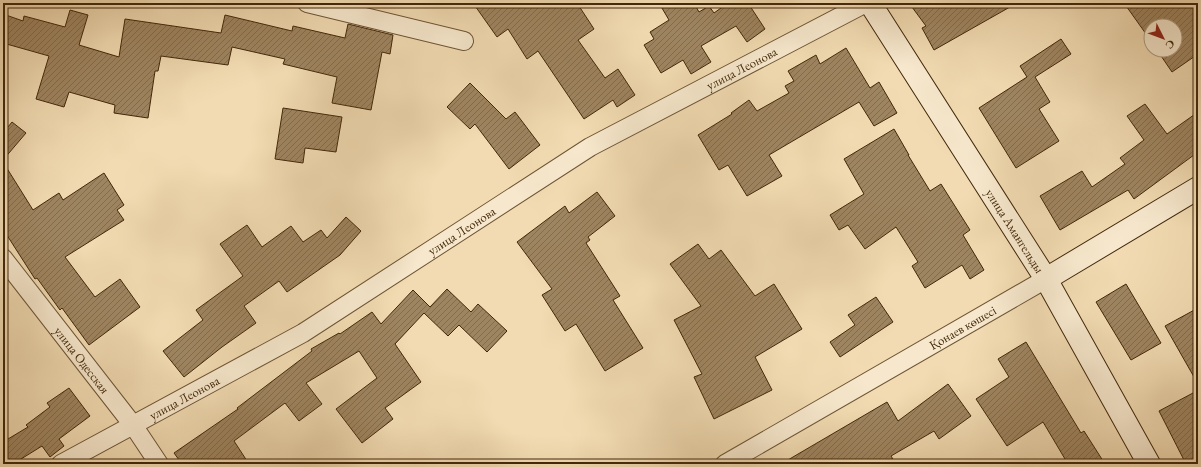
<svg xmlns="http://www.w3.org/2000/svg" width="1201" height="467" font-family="'EB Garamond',serif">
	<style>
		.building { fill: url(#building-hatch); stroke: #42280a }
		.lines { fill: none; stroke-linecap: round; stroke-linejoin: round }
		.street-casing { stroke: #6e5534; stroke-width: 20 }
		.secondary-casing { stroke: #42280a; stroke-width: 24 }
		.street { stroke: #f7e8cd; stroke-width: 18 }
		.secondary { stroke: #f7e8cd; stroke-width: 22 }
		.labels { text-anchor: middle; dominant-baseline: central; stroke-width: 3.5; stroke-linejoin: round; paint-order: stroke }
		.street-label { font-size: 13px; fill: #42280a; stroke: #f7e8cd }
	</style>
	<defs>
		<pattern id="building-hatch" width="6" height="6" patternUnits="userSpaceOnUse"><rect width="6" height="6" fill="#9e8561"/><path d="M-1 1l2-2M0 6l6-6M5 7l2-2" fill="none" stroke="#826d4e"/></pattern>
	</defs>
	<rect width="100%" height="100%" fill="#f2dbb2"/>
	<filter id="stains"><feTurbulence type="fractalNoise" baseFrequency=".005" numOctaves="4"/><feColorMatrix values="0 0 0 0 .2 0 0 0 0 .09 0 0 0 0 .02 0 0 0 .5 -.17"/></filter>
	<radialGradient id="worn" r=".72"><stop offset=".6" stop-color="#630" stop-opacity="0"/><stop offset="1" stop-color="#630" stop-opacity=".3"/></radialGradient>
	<!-- building -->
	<path class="building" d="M473,3H577L594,29L578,40L605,78L618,69L635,95L617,107L613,100L584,119L538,51L527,59L508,29L497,37Z
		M659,3H694L699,12L709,6L714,13L728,3H748L765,29L747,42L736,26L701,46L711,62L691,74L683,60L661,73L644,45L654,39L650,32L669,20Z
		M909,3H1017L934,50L922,28L926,26Z
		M1124,3H1198V54L1172,72L1157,50H1175V26H1151V41Z
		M70,10L88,15L79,45L119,57L125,19L221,33L225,15L292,31L293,26L345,38L348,24L393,35L390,54L382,52L371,110L332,103L337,77L283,64L285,59L232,47L228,65L161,56L158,71H155L148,118L114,113L115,105L69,92L64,107L36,99L49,56L3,43V14L23,21L24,16L65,27Z
		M1061,39L1071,54L1035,77L1050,102L1039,109L1059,141L1016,168L979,108L1027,77L1020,66Z
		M846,48L870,88L879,82L897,113L874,126L859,102L769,155L782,176L747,196L728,165L719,170L698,135L732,114L731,113L749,100L757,111L789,93L785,86L794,81L788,71L816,55L820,64Z
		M470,83L506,119L515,112L540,145L509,169L475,124L470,129L447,107Z
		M1145,104L1167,134L1198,112V152L1134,199L1128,190L1060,230L1040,196L1082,171L1092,187L1125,164L1120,158L1144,140L1127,116Z
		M283,108L342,117L336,152L305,148L303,163L275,159Z
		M12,122L26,133L3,160V133Z
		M894,129L909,155H908L930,191L941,184L970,230L963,235L984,270L970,279L962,265L925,288L912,266L918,262L896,227L865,249L848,225L839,230L830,215L864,194L844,159Z
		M3,162L33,210L59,193L63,200L104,173L124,205L117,210L124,220L65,257L95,297L120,279L140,307L89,345L62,308L60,310L37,278L35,279L3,229Z
		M597,192L615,216L588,237L590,240L586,243L620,296L613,300L643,348L605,371L576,324L565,331L542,295L552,289L517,242L565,206L569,213Z
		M346,217L361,231L340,255L287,292L279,281L244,306L256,323L222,347L184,377L163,351L203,320L196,310L243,276L220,244L247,225L262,247L291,226L303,242L321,230L327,238Z
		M698,244L709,259L721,250L755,296L774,284L802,329L755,357L772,390L714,419L694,377L702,374L674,320L701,306L670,264Z
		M1126,284L1161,343L1131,360L1096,302Z
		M447,289L471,312L478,304L507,331L487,352L459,325L448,336L424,313L395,344L421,382L385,408L393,419L362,443L336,409L377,378L359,351L306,383L322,404L299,421L285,403L234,441L249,464H182L174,453L238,409L237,408L312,351L311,349L339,333L340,334L372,312L381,324L413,290L430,307Z
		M876,297L893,322L840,357L830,342L855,325L848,315Z
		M1198,308V384L1165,326Z
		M1026,342L1081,433L1084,431L1105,464H1068L1043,422L1007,446L976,399L1009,377L998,359Z
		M948,384L971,416L939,439L934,431L891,456L896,464H781L887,402L898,421Z
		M69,388L90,416L59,439L64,446L50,457L42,446L13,464H3V442L28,427L26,425L50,407L47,403Z
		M1193,393L1198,403V464H1186L1159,411Z"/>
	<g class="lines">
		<!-- street casing -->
		<g class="street-casing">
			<g id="street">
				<path d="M307,3L464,41"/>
				<path id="s1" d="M3,258L133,425L159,464"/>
				<path id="s2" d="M61,464L303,333L590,147L866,3"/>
				<path id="s3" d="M725,464L1046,279"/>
			</g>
		</g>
		<!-- secondary casing -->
		<g class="secondary-casing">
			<g id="secondary">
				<path id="s4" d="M870,3L1046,279L1149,464"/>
				<path d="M1046,279L1198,188"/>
			</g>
		</g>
		<!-- street -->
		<use href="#street" class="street"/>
		<!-- secondary -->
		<use href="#secondary" class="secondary"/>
	</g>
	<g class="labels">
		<!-- street labels -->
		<g class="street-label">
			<text stroke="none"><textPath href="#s2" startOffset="788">улица Леонова</textPath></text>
			<text stroke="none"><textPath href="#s4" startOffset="270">улица Амангельды</textPath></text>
			<text stroke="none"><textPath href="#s2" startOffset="464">улица Леонова</textPath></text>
			<text stroke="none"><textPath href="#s3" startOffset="274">Қонаев көшесі</textPath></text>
			<text stroke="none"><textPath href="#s1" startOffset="129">улица Одесская</textPath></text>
			<text stroke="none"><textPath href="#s2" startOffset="140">улица Леонова</textPath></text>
		</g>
	</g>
	<!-- margin -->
	<rect width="1201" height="467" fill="none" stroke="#f2dbb2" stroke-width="16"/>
	<rect x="4" y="4" width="1193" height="459" fill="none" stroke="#42280a" stroke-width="2"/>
	<rect x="8" y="8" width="1185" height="451" fill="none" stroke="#42280a"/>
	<!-- north arrow -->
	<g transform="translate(1163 38) rotate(132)"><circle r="19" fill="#f7e8cd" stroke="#af9b7f"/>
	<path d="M0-3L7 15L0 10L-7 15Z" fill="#8f2418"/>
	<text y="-6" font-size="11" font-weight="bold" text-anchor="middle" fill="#42280a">С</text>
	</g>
	<rect width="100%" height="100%" filter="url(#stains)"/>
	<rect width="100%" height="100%" fill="url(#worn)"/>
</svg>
